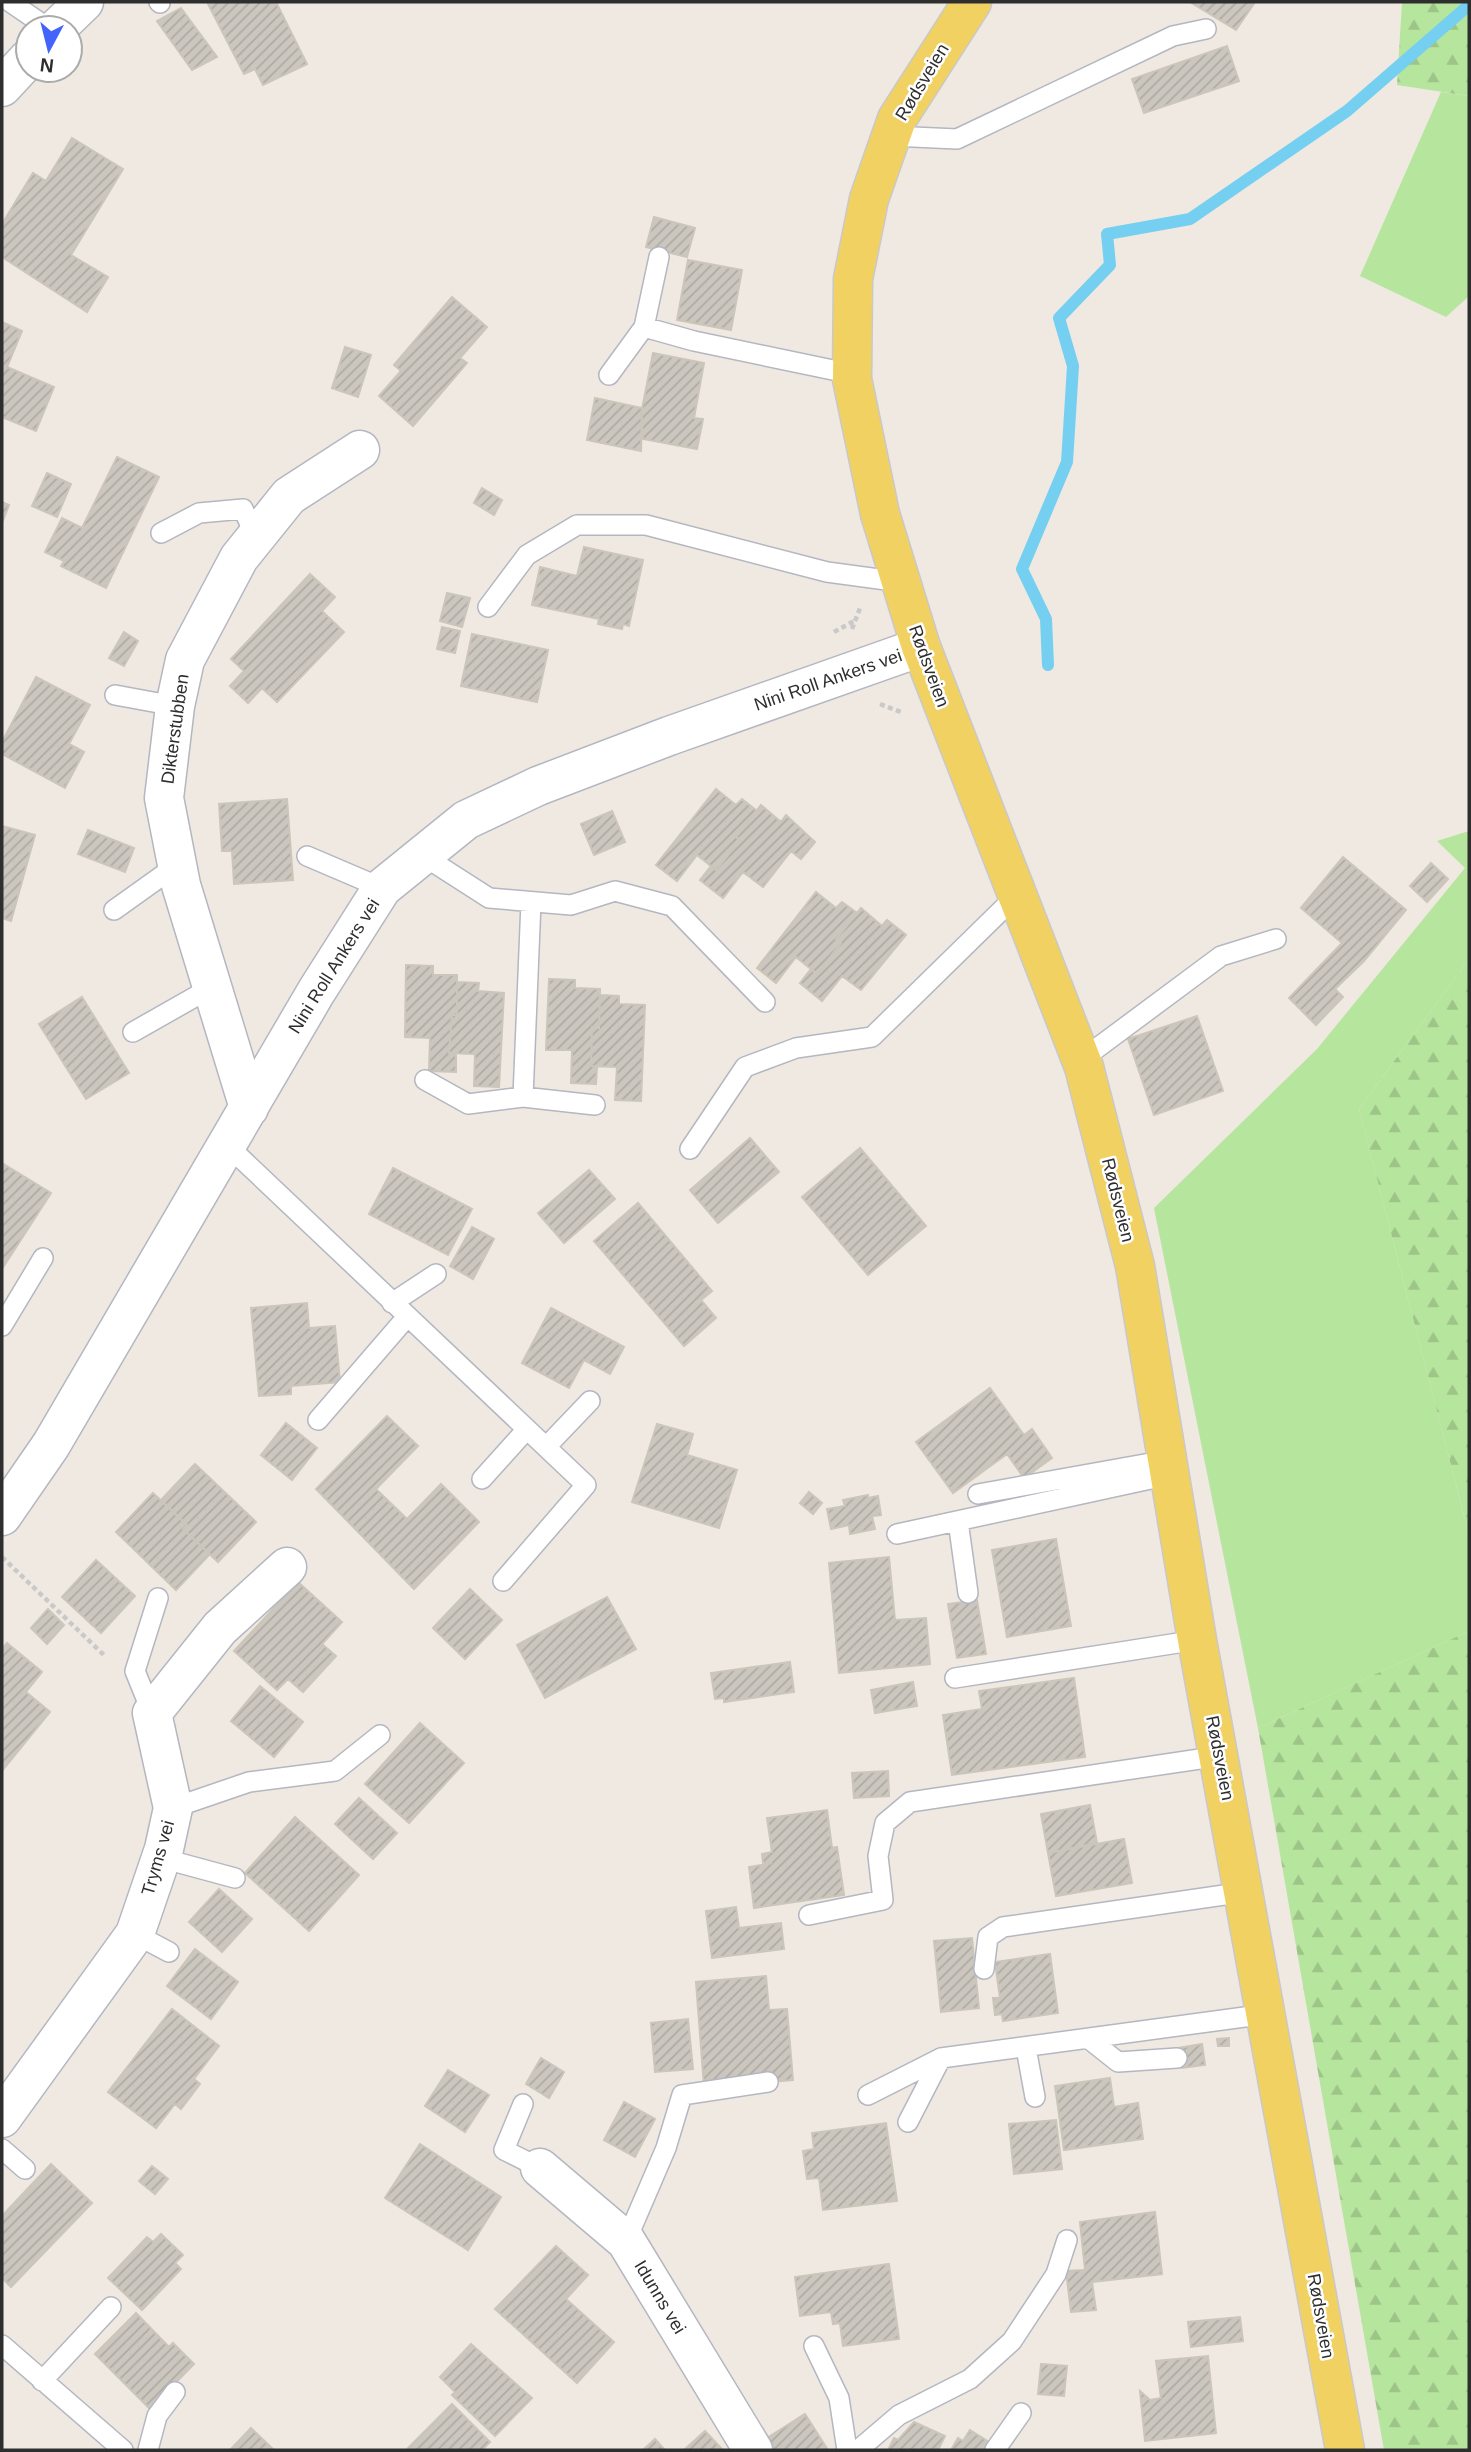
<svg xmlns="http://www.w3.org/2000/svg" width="1471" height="2452" font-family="Arial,sans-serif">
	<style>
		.grass { fill: #b6e59e }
		.forest { fill: url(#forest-firs) }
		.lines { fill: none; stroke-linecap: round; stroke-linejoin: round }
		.stream { stroke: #75cff0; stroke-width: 12 }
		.building { fill: url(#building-hatch); stroke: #cbc5ba; stroke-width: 2 }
		.lane-casing { stroke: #b4b7c1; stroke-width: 22 }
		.street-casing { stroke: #b4b7c1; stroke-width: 41 }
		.primary-casing { stroke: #c9c9c9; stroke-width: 41 }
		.path { stroke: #c9c9c9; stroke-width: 4.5; stroke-dasharray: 5 3.5; stroke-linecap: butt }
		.lane { stroke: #fff; stroke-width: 19 }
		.street { stroke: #fff; stroke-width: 38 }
		.primary { stroke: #f2d163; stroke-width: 38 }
		.labels { text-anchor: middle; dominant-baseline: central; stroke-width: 5; stroke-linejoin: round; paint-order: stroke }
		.street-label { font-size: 18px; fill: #2e2e2e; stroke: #fff }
	</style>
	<defs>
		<pattern id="forest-firs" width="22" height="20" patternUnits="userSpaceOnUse" patternTransform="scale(1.75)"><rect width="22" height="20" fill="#b6e59e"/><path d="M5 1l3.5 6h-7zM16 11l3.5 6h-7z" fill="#9dc588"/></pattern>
		<pattern id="building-hatch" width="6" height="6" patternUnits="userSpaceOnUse" patternTransform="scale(1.75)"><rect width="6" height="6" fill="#cbc7bf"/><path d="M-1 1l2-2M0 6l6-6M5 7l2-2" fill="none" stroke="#afaba4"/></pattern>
	</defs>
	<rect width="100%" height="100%" fill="#efe9e1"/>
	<!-- grass -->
	<path class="grass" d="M1441,92L1469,96V296L1446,317L1360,276Z
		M1469,831V959L1359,1109L1469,1535V1631L1258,1728L1154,1208L1317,1049L1465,868L1437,841Z"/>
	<!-- forest -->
	<path class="forest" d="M1402,2H1469V96L1397,85Z
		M1469,959V1535L1359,1109Z
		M1469,1631V2450H1384L1258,1728Z"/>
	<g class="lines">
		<!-- stream -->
		<path class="stream" d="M1048,665L1046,619L1022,569L1067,462L1073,366L1059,318L1110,265L1107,234L1190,219L1347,111L1469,5"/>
	</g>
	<!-- building -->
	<path class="building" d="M207,2H276L307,64L263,85L255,69L244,74Z
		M1190,2H1255L1236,30Z
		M181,8L217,57L192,70L157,21Z
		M1227,46L1239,81L1144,113L1132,79Z
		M72,138L123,169L71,255L108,277L87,312L2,257V224L33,173L46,181Z
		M654,217L695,228L687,257L646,247Z
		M688,260L742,270L731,330L677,320Z
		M452,297L487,327L460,358L467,363L413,426L379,396L401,371L394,365Z
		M2,322L22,331L7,367L54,387L36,431L2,417Z
		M345,347L371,355L358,397L332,388Z
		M653,353L704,363L694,418L703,419L697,449L643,439L641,414Z
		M595,398L642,408L641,451L587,440Z
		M117,457L159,477L106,588L61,566L64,561L45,552L62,518L82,528Z
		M47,473L71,484L57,517L32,506Z
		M482,488L502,500L494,515L474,503Z
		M2,502L9,505L2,523Z
		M584,547L643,560L629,626L623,624L622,629L598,624L599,619L532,605L540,567L577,576Z
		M310,574L335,597L322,611L344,632L277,702L262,688L248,703L230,686L244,671L231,659Z
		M447,593L470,598L462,627L440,621Z
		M442,627L460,631L455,653L437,649Z
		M124,632L138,641L124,666L109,658Z
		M472,634L548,650L537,702L461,686Z
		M36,677L90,705L69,744L84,752L65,788L2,754V742Z
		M716,789L736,805L742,799L757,811L736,837L740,840L716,870L697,855L677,881L656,865Z
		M287,799L293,880L234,884L232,851H222L219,804Z
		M761,805L781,822L786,815L815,842L801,859L791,851L763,887L743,872L723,898L700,880L711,866L716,870L740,840L736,837Z
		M612,811L625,842L594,855L581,824Z
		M2,826L35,835L11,921L2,918Z
		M88,830L134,848L125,872L78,854Z
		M1343,857L1406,910L1364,961L1335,989L1343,997L1316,1025L1289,998L1342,943L1301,908Z
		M1431,863L1448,879L1427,902L1410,886Z
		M816,892L836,908L842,902L857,913L836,939L841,943L817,974L796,957L776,983L757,968Z
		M861,908L882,926L887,920L906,935L861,990L842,976L822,1001L800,983L811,969L817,974L841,943L836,939Z
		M406,965L433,966V975H457V1015H452L449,1053H456V1072L429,1071L430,1038L405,1037Z
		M549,979L575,980V988L600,989L599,1028L592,1027L591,1066L597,1067L596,1084L571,1083L572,1050H546Z
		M457,982L479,983L478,991L504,993L499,1087L474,1086L475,1054L449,1053L452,1015H457Z
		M600,995L619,996V1004L645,1005L641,1101L615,1100L617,1067L591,1066L592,1027L599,1028Z
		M82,997L129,1073L86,1099L39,1024Z
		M1197,1016L1223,1091L1154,1115L1128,1039Z
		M750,1138L779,1172L718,1223L690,1190Z
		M860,1148L926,1226L868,1275L802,1197Z
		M2,1163L51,1193L2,1269Z
		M393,1168L472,1209L448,1255L369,1214Z
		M589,1170L615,1199L564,1243L538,1213Z
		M638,1203L712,1291L701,1300L716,1318L684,1346L594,1241Z
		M472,1227L494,1239L473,1279L450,1266Z
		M307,1303L309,1328L335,1326L340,1382L291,1386V1394L259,1396L251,1308Z
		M551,1308L624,1347L610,1374L584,1360L569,1388L522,1363Z
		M990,1388L1024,1435L1032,1429L1052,1458L1024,1478L1007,1454L953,1493L916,1442Z
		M387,1416L418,1446L376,1489L407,1519L441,1484L479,1522L414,1589L316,1489Z
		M286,1423L317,1448L292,1480L261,1455Z
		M657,1424L693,1434L687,1455L737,1470L719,1528L632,1502Z
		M195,1464L256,1522L218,1562L183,1529L187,1525L161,1500Z
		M809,1492L822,1503L813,1514L800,1503Z
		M153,1493L187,1525L183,1529L210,1554L176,1590L116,1532Z
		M868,1495V1498L878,1496L881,1515L872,1516L875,1529L850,1534L849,1525L831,1529L827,1509L845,1506L843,1500Z
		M1056,1539L1071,1626L1007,1637L992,1550Z
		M889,1557L895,1620L926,1618L930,1664L839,1673L829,1563Z
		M96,1560L135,1596L101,1633L62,1597Z
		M298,1582L342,1622L322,1644L336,1656L303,1692L288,1679L277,1690L234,1651Z
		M470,1589L502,1620L465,1659L433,1628Z
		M607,1597L636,1649L545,1698L517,1645Z
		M977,1600L986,1654L957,1658L948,1604Z
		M48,1609L64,1625L47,1644L31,1628Z
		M7,1643L42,1672L26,1692L50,1712L2,1771V1649Z
		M790,1662L794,1692L724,1702V1698L715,1699L711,1673Z
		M1074,1678L1085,1757L952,1775L943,1715L982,1709L979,1691Z
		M913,1682L917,1706L875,1713L871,1690Z
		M260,1686L303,1722L274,1757L231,1721Z
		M420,1723L464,1763L409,1823L365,1784Z
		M888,1771L889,1796L854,1798L852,1773Z
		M359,1798L397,1833L373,1859L335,1824Z
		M1090,1805L1097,1843L1048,1853L1041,1814Z
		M827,1810L832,1848L837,1847L844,1895L754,1908L749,1867L772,1863H763L762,1854L772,1852L767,1818Z
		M295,1817L359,1875L309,1931L245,1873Z
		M1124,1839L1132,1883L1056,1896L1048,1853Z
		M219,1889L252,1919L222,1952L189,1922Z
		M736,1907L739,1928L781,1923L784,1949L712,1958L706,1911Z
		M972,1938L979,2008L941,2012L934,1941Z
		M195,1949L238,1982L211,2019L167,1986Z
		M1050,1954L1058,2013L1003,2021L1002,2014L995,2015L993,1998H1000L995,1962Z
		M766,1976L769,2010L787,2009L793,2080L704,2087L696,1982Z
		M172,2009L219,2046L194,2079L200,2084L181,2109L175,2104L156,2128L108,2092Z
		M688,2019L693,2069L655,2072L651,2023Z
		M1229,2038V2046H1218L1217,2039Z
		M1202,2044L1205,2065L1182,2068L1178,2048Z
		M541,2058L564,2072L549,2098L526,2084Z
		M448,2070L489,2095L465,2132L425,2106Z
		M1110,2078L1114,2107L1138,2103L1143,2139L1064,2150L1055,2086Z
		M624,2102L655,2119L635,2157L604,2140Z
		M1056,2120L1062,2169L1014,2174L1009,2124Z
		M886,2123L897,2201L823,2210L819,2178L807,2179L803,2151L814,2149L812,2133Z
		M420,2144L501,2197L468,2250L385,2198Z
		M51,2164L92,2203L11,2287L2,2278V2216Z
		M152,2166L168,2179L155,2194L139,2181Z
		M1155,2212L1162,2274L1092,2282L1096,2310L1071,2312L1066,2271L1085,2270L1080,2222Z
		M161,2234L183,2255L175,2263L181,2269L142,2310L108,2278L147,2237L153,2242Z
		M556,2246L588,2275L566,2299L614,2342L577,2383L495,2309Z
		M889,2264L899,2339L843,2346L840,2323L833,2324L831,2312L800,2316L795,2277Z
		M136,2313L169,2347L173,2343L194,2364L150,2409L95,2354Z
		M1240,2317L1243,2341L1191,2347L1188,2322Z
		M471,2344L532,2398L495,2436L452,2395L455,2392L440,2377Z
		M1208,2356L1216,2433L1145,2441L1140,2391L1150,2400L1161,2398L1156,2361Z
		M1041,2364L1067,2366L1064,2396L1038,2394Z
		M452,2404L490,2442L482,2450H411L408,2448Z
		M805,2414L828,2450H774L767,2438Z
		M914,2422L945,2436L938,2450H888L894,2438L898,2440Z
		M251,2428L274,2450H230Z
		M970,2430L989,2442L984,2450H951L958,2438L963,2441Z
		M705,2431L723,2450H684Z
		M655,2439L665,2450H643Z"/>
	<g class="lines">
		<!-- lane casing -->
		<g class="lane-casing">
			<path id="lane" d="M10,2L48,28
				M159,2L160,3
				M891,136L957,139L1173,36L1206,29
				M644,327L659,257
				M609,375L644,327L694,341L852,374
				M161,533L199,513L243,509L256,537
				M488,607L527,555L577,525H646L827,572L901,582
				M115,695L175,706
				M422,855L489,898L571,905L615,891L672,906L765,1002
				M307,856L382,888
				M114,910L177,865
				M133,1032L214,986
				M1081,1060L1221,956L1276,939
				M425,1080L468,1104L523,1097L531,902
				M523,1097L595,1105
				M227,1145L586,1485L503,1581
				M690,1149L745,1067L796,1048L872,1037L1017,895
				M392,1303L436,1274
				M2,1326L43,1258
				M318,1420L406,1318
				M546,1447L590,1401
				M482,1479L527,1429
				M978,1494L1167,1460
				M958,1521L968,1593
				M897,1534L1169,1475
				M955,1678L1197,1640
				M152,1713L135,1671L158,1598
				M173,1808L249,1782L335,1771L380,1735
				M161,1858L235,1878
				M809,1915L883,1900L878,1856L885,1823L910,1802L1220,1756
				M135,1934L169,1952
				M984,1969L988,1937L1003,1927L1245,1892
				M1089,2039L1118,2062L1177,2058
				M1026,2048L1035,2097
				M868,2095L941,2058L1267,2014
				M523,2104L504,2150L540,2168
				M908,2122L941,2058
				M2,2149L25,2169
				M626,2241L666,2148L682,2095L768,2082
				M2,2345L123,2450
				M814,2346L839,2398L847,2450
				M42,2381L111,2307
				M148,2450L157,2416L175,2392
				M858,2450L899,2415L970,2379L1012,2341L1056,2274L1067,2240
				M995,2450L1021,2413"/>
		</g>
		<!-- street casing -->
		<g class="street-casing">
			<path id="street" d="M57,28L84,2
				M2,87L28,59
				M249,1108L181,885L164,798L175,706L185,660L239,558L289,496L360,450
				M2,1516L51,1445L316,992L382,888L466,820L538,786L669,736L921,647
				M2,2118L135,1934L164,1849L173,1808L152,1713L220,1628L287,1567
				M540,2168L626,2241L753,2450"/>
		</g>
		<!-- primary casing -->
		<g class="primary-casing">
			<path id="primary" d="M972,2L897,119L869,199L853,279L852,379L880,514L921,647L1084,1067L1135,1266L1197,1640L1345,2450"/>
		</g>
		<!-- path -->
		<path class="path" d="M852,629L860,608
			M834,632L854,621
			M880,704L901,712
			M2,1557L106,1657"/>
		<!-- lane -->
		<use href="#lane" class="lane"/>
		<!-- street -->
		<use href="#street" class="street"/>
		<!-- primary -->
		<use href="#primary" class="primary"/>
	</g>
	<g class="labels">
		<!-- street labels -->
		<g class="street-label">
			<text transform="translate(922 82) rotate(-59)">Rødsveien</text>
			<text transform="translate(929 666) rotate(70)">Rødsveien</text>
			<text transform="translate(828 680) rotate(-19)">Nini Roll Ankers vei</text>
			<text transform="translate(175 729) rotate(-82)">Dikterstubben</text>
			<text transform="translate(334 966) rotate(-58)">Nini Roll Ankers vei</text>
			<text transform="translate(1118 1200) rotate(76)">Rødsveien</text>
			<text transform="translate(1220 1758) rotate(79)">Rødsveien</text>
			<text transform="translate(158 1858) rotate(-74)">Tryms vei</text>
			<text transform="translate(660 2297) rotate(59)">Idunns vei</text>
			<text transform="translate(1321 2316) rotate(80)">Rødsveien</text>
		</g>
	</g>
	<!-- border -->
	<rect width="1471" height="2452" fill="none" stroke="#2e2e2e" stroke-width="7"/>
	<!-- north arrow -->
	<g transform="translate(49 49) rotate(187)"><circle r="33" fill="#ffffff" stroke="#ababab" stroke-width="2"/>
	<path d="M0-5L12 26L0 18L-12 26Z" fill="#4264fb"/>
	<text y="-10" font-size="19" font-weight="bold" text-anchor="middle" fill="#2e2e2e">N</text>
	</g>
</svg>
